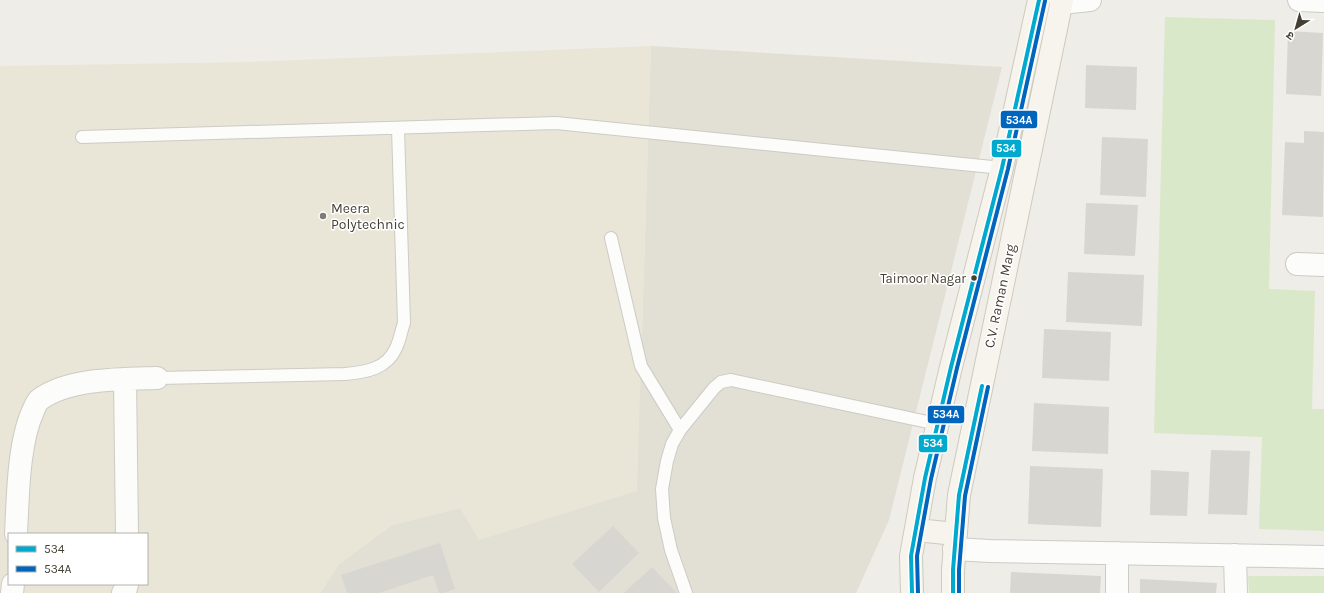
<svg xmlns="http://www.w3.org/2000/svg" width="1324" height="593" font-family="Karla,'Noto Sans Devanagari',sans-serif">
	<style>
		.residential { fill: #e2dfd5 }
		.education { fill: #e9e6d7; fill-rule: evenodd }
		.green { fill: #d9e8c8 }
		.building { fill: #d7d6d0 }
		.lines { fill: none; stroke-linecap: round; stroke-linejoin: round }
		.service-casing { stroke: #cccbc5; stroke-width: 14 }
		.minor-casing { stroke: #cccbc5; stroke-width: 24 }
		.secondary-casing { stroke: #cdcabf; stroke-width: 24 }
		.service { stroke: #fcfcfb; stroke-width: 12 }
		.minor { stroke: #fcfcfb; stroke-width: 22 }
		.secondary { stroke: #f6f4ed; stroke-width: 22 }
		.bus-1-casing { stroke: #fff; stroke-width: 7 }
		.bus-2-casing { stroke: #fff; stroke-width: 7 }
		.bus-1 { stroke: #00a9ce; stroke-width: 4 }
		.bus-2 { stroke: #0065bd; stroke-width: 4 }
		.poi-dot { fill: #7f7c73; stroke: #fff; stroke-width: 1.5 }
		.bus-dot { fill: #433f35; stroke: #fff; stroke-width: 1.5 }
		.labels { text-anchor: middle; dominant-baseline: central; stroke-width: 3; stroke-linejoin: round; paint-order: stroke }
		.bus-label { font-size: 13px; fill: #433f35; stroke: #fff; text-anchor: end }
		.poi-label { font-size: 14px; fill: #433f35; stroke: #fff; text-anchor: start }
		.street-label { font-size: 14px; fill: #433f35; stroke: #fff }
		.line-badge { stroke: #fff; stroke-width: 1.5 }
		.badge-label { font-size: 11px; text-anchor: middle; font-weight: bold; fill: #fff }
	</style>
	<rect width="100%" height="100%" fill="#eeede7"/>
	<!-- residential -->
	<path class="residential" d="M651,46L1002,67L889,520L856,593H320L339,564L392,525L460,508L641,366Z"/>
	<!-- education -->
	<path class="education" d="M651,46L637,491L479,540L460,508L392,525L339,564L320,593H0V66L250,62ZM9,534H147V584H9Z"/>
	<!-- green -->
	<path class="green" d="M1165,17L1275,20L1269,289L1315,291L1312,409H1324V531L1259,529L1262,437L1154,433Z
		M1248,576H1324V593H1249Z"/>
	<!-- building -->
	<path class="building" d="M1288,31L1323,33L1321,96L1286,94Z
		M1086,65L1137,67L1136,110L1085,108Z
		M1304,131L1324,132L1323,217L1282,215L1285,142L1304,143Z
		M1102,137L1148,139L1146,197L1100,195Z
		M1086,203L1138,205L1135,256L1084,254Z
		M1068,272L1144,275L1142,326L1066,322Z
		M1044,329L1111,332L1109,381L1042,378Z
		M1034,403L1109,407L1108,454L1032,451Z
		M1211,450L1250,451L1247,515L1208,514Z
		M1030,466L1103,469L1101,527L1028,524Z
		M1151,470L1189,472L1187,516L1150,515Z
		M613,526L639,553L599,592L572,564Z
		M440,543L455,589L444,593H439L433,575L379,593H347L341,575Z
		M652,567L677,593H624Z
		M1011,572L1101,576L1100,593H1010Z
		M1140,579L1217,583L1216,593H1140Z"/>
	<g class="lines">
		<!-- service casing -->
		<g class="service-casing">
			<path id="service" d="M82,137L556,123L1002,168
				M611,238L641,366L680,430
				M157,378L345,374C366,372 387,369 396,348C400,340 401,331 404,323L398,128
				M686,593L671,550L664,518L662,489L667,461L672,444L680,430L714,388L721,382L731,380L937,424"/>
		</g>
		<!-- minor casing -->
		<g class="minor-casing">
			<path id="minor" d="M1299,0L1324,1
				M1061,3L1090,0
				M1297,264L1324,265
				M125,379L127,534
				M16,534C18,497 18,444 33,411C35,407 36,403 39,400C68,378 122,379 157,378
				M954,549L990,551L1324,557
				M1235,555L1236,593
				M12,593L13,584
				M123,593L126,588L127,584
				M1117,593V553"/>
		</g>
		<!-- secondary casing -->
		<g class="secondary-casing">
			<path id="secondary" d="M916,530L956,534
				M912,593L911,556L925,478L951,367L1002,168L1039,0
				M953,593V570L959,495L1062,0"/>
		</g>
		<!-- service -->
		<use href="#service" class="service"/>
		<!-- minor -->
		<use href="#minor" class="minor"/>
		<!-- secondary -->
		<use href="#secondary" class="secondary"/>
		<!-- bus-1 casing -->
		<g class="bus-1-casing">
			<path id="bus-1" d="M912,593L911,556L925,478L951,367L1002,168L1039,0
				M953,593V570L959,495L982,386"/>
		</g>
		<!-- bus-2 casing -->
		<g class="bus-2-casing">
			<path id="bus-2" d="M918,593L917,556L931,479L957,368L1008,169L1045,1
				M959,593V570L965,496L988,387"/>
		</g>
		<!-- bus-1 -->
		<use href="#bus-1" class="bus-1"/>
		<!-- bus-2 -->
		<use href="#bus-2" class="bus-2"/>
	</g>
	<!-- markers -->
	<circle class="poi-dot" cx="323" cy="216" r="4"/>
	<circle class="bus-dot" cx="974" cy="278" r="3.5"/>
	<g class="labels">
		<!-- bus labels -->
		<g class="bus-label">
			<text x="966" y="278">Taimoor Nagar</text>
		</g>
		<!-- poi labels -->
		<g class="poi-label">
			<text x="331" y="208">Meera<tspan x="331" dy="16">Polytechnic</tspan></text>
		</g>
		<!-- street labels -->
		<g class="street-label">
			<text transform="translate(1000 296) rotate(-78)">C.V. Raman Marg</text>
		</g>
	</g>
	<g class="line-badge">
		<rect x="1000" y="110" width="38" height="19" rx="4" fill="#0065bd"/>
		<rect x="991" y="139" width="31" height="19" rx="4" fill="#00a9ce"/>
		<rect x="927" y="405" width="38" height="19" rx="4" fill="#0065bd"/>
		<rect x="918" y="434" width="30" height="19" rx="4" fill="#00a9ce"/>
	</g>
	<g class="badge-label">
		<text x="1019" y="124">534A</text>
		<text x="1006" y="152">534</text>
		<text x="946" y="418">534A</text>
		<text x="933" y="447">534</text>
	</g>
	<!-- legend -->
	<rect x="8" y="533" width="140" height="52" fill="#ffffff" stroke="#b4b2ae"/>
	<rect x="16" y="546" width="20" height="6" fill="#00a9ce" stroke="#b4b2ae"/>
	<text x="44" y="553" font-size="12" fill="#433f35">534</text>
	<rect x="16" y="566" width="20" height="6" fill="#0065bd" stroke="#b4b2ae"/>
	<text x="44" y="573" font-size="12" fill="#433f35">534A</text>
	<!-- north arrow -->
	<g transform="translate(1296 28) rotate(217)" stroke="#ffffff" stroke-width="3" paint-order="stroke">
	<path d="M0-3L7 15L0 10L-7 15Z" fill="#433f35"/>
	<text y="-6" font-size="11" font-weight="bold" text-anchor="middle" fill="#433f35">उ</text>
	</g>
</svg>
